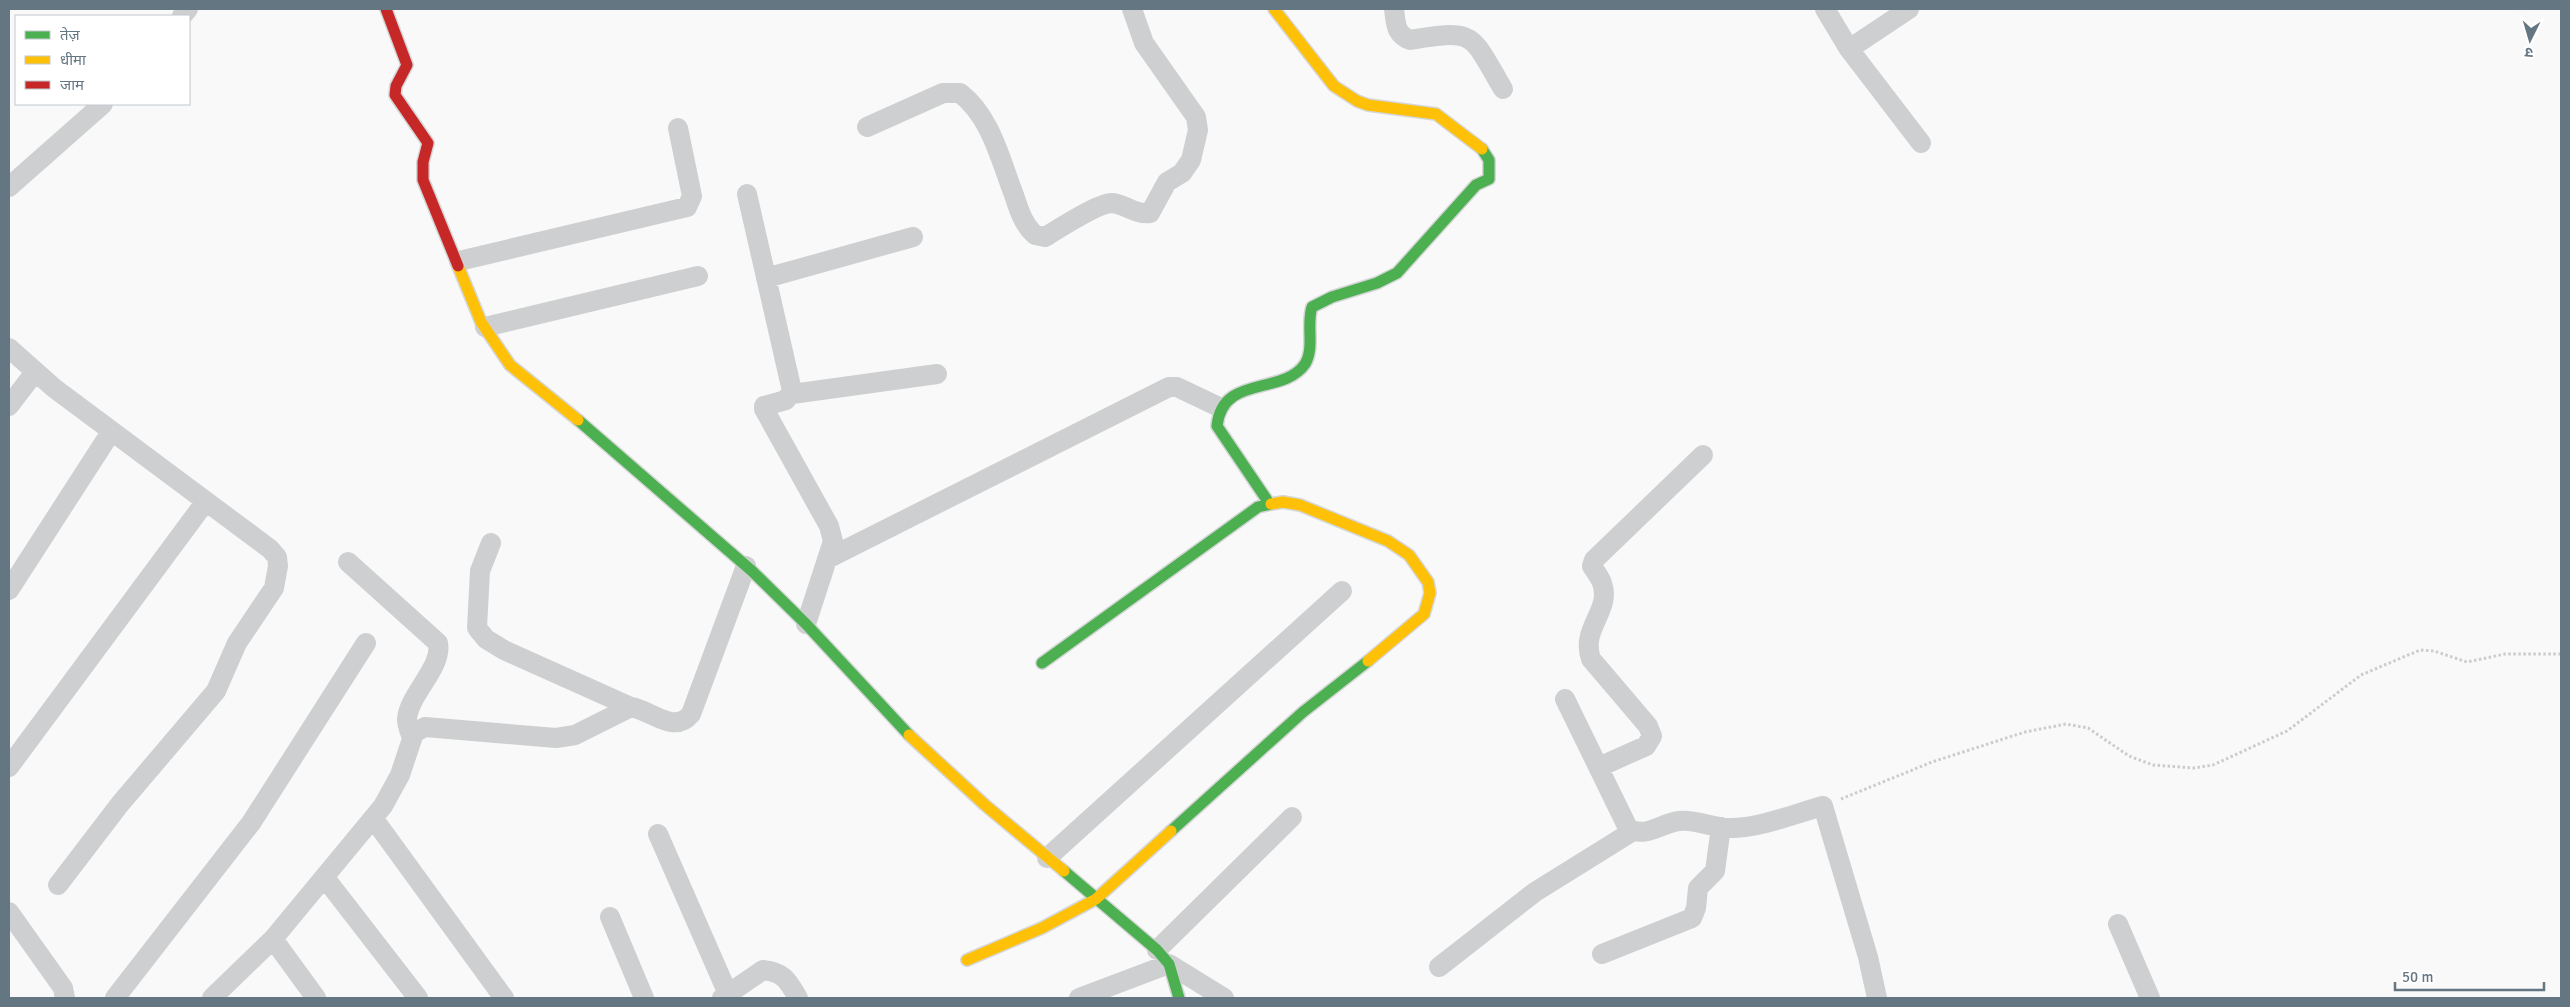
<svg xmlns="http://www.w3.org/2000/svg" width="2570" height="1007" font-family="Signika,'Noto Sans Devanagari',sans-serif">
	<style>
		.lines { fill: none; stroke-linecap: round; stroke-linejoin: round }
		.fast-casing { stroke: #d5d6d7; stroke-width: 14 }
		.slow-casing { stroke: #d5d6d7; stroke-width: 14 }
		.jam-casing { stroke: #d5d6d7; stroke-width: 14 }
		.path { stroke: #cbcccd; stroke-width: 3; stroke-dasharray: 2.5 2.5; stroke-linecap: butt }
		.street { stroke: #cecfd0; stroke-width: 20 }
		.fast { stroke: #4caf50; stroke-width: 11 }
		.slow { stroke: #ffc107; stroke-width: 11 }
		.jam { stroke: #c62828; stroke-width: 11 }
	</style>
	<rect width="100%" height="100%" fill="#f9f9f9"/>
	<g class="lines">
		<!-- fast casing -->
		<g class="fast-casing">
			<path id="fast" d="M578,420L752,571L806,624L909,735
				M1269,503L1217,426C1222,374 1283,396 1305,364C1315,348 1306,324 1312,307L1332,297L1377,283L1397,273L1476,185L1489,179V160L1482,149
				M1042,663L1258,507L1271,504
				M1171,831L1303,712L1368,661
				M1064,871L1157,950L1169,964L1179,998"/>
		</g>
		<!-- slow casing -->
		<g class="slow-casing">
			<path id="slow" d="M1274,9L1334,86L1357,101L1368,105L1436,114L1482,149
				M458,266L481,322L510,365L578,420
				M1271,504L1283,502L1300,505L1388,541L1409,555L1428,582L1430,593L1424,614L1368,661
				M909,735L985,805L1064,871
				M967,960L1042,928L1096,899L1171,831"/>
		</g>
		<!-- jam casing -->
		<g class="jam-casing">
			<path id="jam" d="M386,9L407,65L396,86L395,95L428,143L423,162V180L458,266"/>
		</g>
		<!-- path -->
		<path class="path" d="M1841,799L1932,762L2025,732L2066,724L2088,728L2129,756L2153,765L2194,768L2213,765L2287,731L2361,675L2420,650L2434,651L2467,662L2505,654H2561"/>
		<!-- street -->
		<path class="street" d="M1394,9C1396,23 1395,34 1410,40C1477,29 1470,33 1503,89
			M1825,9L1849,49L1921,143
			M182,16L188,9
			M1849,49L1909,9
			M867,127L943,93H960C991,117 1000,159 1014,195C1019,210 1023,224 1035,235L1045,237C1058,229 1098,203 1112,203C1125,204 1136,215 1150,213L1167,182L1182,173L1191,160L1198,130L1196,117L1144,43L1132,9
			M9,187L103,104
			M747,194L792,391L786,400L764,406V409L829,526L833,541L806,624
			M459,261L687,207L692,196L678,128
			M766,278L913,237
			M485,327L698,276
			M9,348L54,388L270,549L277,557L278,566L274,588L237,643L216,691L120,804L58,885
			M792,394L937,374
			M9,406L35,372
			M491,543L480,571L477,628L486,639L504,650L631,707
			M827,559L1169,387H1177L1219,407
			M348,562L438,643C443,667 409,694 407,719C407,726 410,732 412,738
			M9,590L111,432
			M1565,699L1628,828C1646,839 1661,823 1679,821C1697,819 1715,829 1733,828C1762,827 1794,814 1823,806L1868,957L1877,998
			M9,767L206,501
			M1599,767L1646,746L1652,736L1648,726L1591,659C1580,628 1612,611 1602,583C1600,577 1595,571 1592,566L1594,560L1703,455
			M373,818L504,998
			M658,834L728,994
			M1047,858L1342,591
			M325,878L418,998
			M9,912L63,988L65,998
			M610,917L644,998
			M2118,924L2150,998
			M273,939L316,998
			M1157,950L1292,817
			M1602,954L1692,918L1696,908L1698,888L1715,871L1721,827
			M1439,967L1535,892L1633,831
			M115,998L251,823L366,643
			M212,998L273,939L383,806L400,775L414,733L425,727L556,738L575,735L631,707C651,710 674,735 691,714L746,566
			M722,998L763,970C784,972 788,981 798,998
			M1079,998L1169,964L1224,998"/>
		<!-- fast -->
		<use href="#fast" class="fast"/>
		<!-- slow -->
		<use href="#slow" class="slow"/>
		<!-- jam -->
		<use href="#jam" class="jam"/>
	</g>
	<!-- border -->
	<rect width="2570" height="1007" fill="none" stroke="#657683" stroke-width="20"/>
	<!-- legend -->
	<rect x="15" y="15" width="175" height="90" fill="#ffffff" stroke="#c1c8cd"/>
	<rect x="25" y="31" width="25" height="8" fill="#4caf50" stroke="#c1c8cd"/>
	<text x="60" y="40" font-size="15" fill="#657683">तेज़</text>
	<rect x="25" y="56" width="25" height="8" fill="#ffc107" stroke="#c1c8cd"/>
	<text x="60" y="65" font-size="15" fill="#657683">धीमा</text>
	<rect x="25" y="81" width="25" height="8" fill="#c62828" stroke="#c1c8cd"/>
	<text x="60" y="90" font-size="15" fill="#657683">जाम</text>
	<!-- north arrow -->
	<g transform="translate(2530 40) rotate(185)" stroke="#ffffff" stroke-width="4" paint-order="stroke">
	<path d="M0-4L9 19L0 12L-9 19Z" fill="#657683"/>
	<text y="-8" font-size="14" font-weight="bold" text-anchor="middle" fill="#657683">उ</text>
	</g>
	<!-- scale -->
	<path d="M2395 982v8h149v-8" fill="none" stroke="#657683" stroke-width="2.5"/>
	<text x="2402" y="982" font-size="15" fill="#657683" stroke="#ffffff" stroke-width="4" paint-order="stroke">50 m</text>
</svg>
